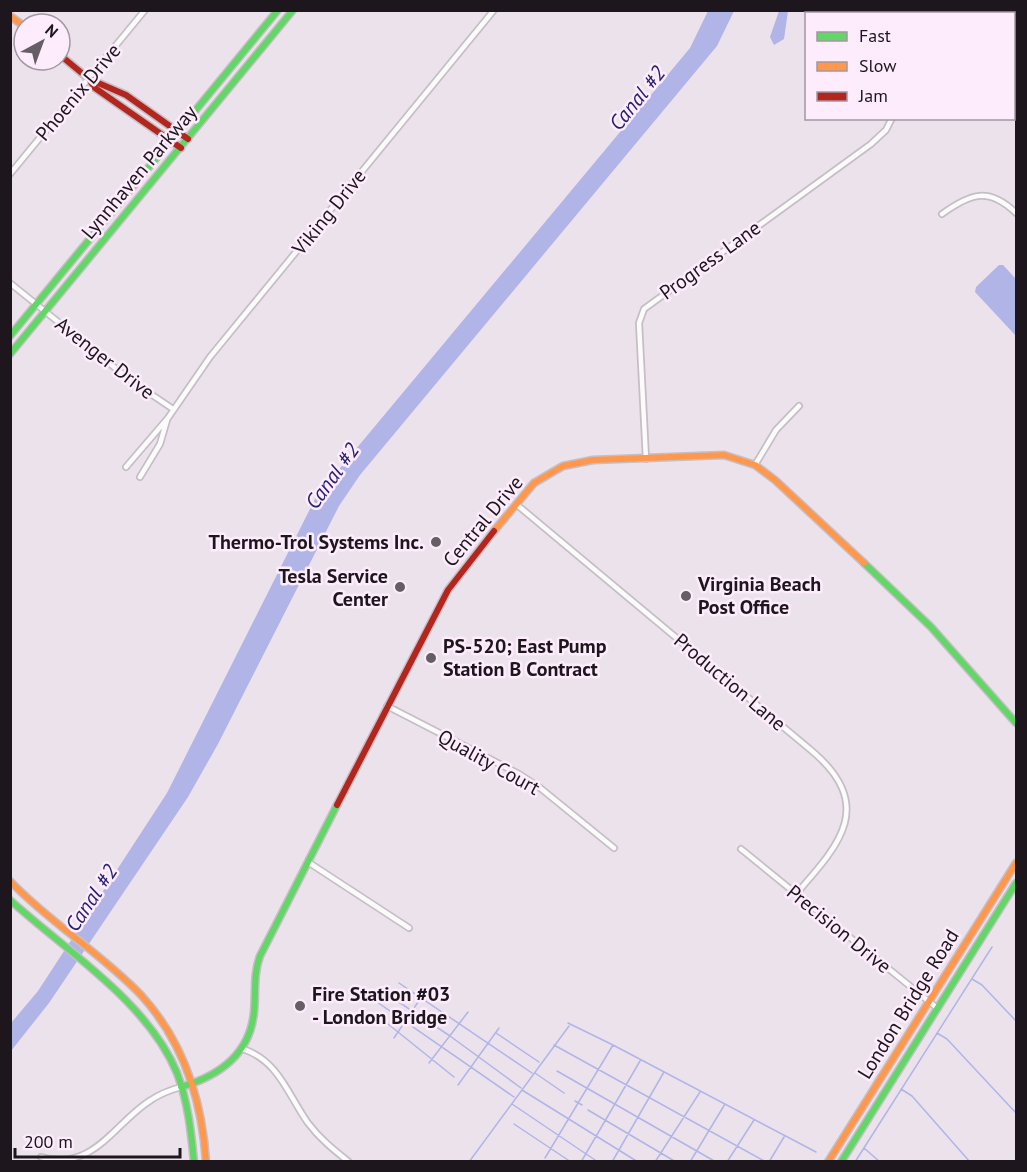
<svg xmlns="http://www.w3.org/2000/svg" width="1027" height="1172" font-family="'PT Sans',sans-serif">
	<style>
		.water { fill: #b1b4e7 }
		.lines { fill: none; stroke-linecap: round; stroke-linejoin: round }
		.stream { stroke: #b1b4e7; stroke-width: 1.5 }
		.street-casing { stroke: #c6bec5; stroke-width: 8 }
		.fast-casing { stroke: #c6bec5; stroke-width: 9 }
		.slow-casing { stroke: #c6bec5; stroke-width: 9 }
		.jam-casing { stroke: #c6bec5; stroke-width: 9 }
		.street { stroke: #fcfbfc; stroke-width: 4.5 }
		.fast { stroke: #63d668; stroke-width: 6 }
		.slow { stroke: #ff974d; stroke-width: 6 }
		.jam { stroke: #b3261e; stroke-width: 6 }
		.poi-dot { fill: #655e65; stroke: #fdecfc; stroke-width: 2 }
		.labels { text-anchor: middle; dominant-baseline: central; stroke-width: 5; stroke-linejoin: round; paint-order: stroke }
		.street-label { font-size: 20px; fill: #1d171d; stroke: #fdecfc }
		.poi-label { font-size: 20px; font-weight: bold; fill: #1d171d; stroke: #fdecfc; text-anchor: start }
		.water-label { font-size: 21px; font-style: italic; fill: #272271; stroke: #fdecfc }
	</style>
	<rect width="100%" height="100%" fill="#ece2ec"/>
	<!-- water -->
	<path class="water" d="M708,11H734L717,46L360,475L339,506L218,744L188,797L49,1003L11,1051V1023L38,991L167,793L316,497L690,48Z
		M779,11H788L784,39L774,45L770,37Z
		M999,265H1003L1016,279V336L975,292L976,287Z"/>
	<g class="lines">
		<!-- stream -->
		<path class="stream" d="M972,979L982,985L1016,1021
			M399,983L532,1073
			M385,993L450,1036L521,1088
			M377,1002L514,1097
			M388,1024L454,1077
			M496,1033L539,1062
			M937,1033L947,1039L1016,1113
			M394,1038L426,990
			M554,1045L766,1162
			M613,1045L816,1152
			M429,1063L468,1012
			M557,1071L716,1162
			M535,1073L564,1093
			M458,1085L499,1028
			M901,1089L912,1096L970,1162
			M522,1090L638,1162
			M575,1101L582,1105
			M512,1104L598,1162
			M588,1110L676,1162
			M514,1124L571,1162
			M864,1148L880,1162
			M545,1158L613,1045L568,1023
			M469,1162L569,1026
			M581,1162L640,1061
			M612,1162L664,1072
			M655,1162L700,1092
			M690,1162L725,1104
			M727,1162L754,1120
			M769,1162L784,1137
			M855,1162L992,947"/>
		<!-- street casing -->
		<g class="street-casing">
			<path id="street" d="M868,10L871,14
				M10,174L145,10
				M942,214C971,193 989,187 1016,213
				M10,283L130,380L173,409
				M646,459L639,323L644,309L871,144L886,130L892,118
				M755,465L776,430L799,406
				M126,467L168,418L210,357L494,10
				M140,477L160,444L167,420
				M516,504L812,751C877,806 838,846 796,894
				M387,706L519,774L539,787L614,848
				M741,849L937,1008
				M308,862L409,928
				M243,1049C279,1061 288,1095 308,1123C320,1139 334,1150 349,1162
				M41,1157C94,1172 114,1123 151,1100C160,1094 170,1090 181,1087"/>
		</g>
		<!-- fast casing -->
		<g class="fast-casing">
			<path id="fast" d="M10,336L278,10
				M10,354L293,10
				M864,563L931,627L1016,723
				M10,900C65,950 148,1002 177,1073C188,1102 191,1131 194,1162
				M181,1087C219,1076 250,1054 254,1012C256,992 253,975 260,956L337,805
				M841,1162L1016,883"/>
		</g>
		<!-- slow casing -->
		<g class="slow-casing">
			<path id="slow" d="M10,16L24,26
				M494,531L534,483L563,466L593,460L724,455L755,465L775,480L864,563
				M10,881C50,923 101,953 141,995C184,1042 202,1100 206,1162
				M828,1162L1016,863"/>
		</g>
		<!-- jam casing -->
		<g class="jam-casing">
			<path id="jam" d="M60,55L89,79L95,88L181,148
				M89,79L126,95L188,139
				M337,805L448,590L494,531"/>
		</g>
		<!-- street -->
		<use href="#street" class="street"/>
		<!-- fast -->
		<use href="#fast" class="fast"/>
		<!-- slow -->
		<use href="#slow" class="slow"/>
		<!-- jam -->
		<use href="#jam" class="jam"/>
	</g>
	<!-- markers -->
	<g class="poi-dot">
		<circle cx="436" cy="542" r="6"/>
		<circle cx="400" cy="587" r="6"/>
		<circle cx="686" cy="596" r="6"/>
		<circle cx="431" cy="658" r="6"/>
		<circle cx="300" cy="1006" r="6"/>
	</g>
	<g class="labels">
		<!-- street labels -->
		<g class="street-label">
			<text transform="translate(78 92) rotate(-50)">Phoenix Drive</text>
			<text transform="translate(139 172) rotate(-50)">Lynnhaven Parkway</text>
			<text transform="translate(329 212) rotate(-51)">Viking Drive</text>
			<text transform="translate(710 260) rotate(-36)">Progress Lane</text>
			<text transform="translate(105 358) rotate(38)">Avenger Drive</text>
			<text transform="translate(483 521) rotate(-50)">Central Drive</text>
			<text transform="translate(730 682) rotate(40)">Production Lane</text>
			<text transform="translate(489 762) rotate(29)">Quality Court</text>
			<text transform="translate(839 929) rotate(39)">Precision Drive</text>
			<text transform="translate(908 1004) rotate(-58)">London Bridge Road</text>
		</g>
		<!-- poi labels -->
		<g class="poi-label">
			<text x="424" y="542" text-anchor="end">Thermo-Trol Systems Inc.</text>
			<text x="388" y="576" text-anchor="end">Tesla Service<tspan x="388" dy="23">Center</tspan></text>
			<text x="698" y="584">Virginia Beach<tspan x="698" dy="23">Post Office</tspan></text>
			<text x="443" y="646">PS-520; East Pump<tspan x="443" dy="23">Station B Contract</tspan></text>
			<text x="312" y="994">Fire Station #03<tspan x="312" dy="23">- London Bridge</tspan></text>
		</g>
		<!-- water labels -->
		<g class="water-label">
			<text transform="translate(637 98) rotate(-51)">Canal #2</text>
			<text transform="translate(332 476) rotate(-54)">Canal #2</text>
			<text transform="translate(91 898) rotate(-56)">Canal #2</text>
		</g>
	</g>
	<!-- border -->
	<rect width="1027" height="1172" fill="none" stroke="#1d171d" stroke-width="24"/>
	<!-- legend -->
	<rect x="805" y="12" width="210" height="108" fill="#fdecfc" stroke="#a397a3" stroke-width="1.5"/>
	<rect x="817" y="32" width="30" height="9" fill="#63d668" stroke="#a397a3" stroke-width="1.5"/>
	<text x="859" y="42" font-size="18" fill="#1d171d">Fast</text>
	<rect x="817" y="62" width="30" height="9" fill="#ff974d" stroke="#a397a3" stroke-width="1.5"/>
	<text x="859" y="72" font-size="18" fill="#1d171d">Slow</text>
	<rect x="817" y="92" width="30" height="9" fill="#b3261e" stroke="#a397a3" stroke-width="1.5"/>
	<text x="859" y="102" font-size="18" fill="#1d171d">Jam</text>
	<!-- north arrow -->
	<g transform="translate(42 42) rotate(41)"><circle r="28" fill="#fdecfc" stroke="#a397a3" stroke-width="1.5"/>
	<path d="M0-4.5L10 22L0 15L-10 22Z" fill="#655e65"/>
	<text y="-9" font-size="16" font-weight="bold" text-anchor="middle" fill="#1d171d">N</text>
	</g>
	<!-- scale -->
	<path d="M15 1148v9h165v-9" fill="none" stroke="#1d171d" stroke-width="3"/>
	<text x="24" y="1148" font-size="18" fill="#1d171d" stroke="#fdecfc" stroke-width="4.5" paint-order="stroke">200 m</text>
</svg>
